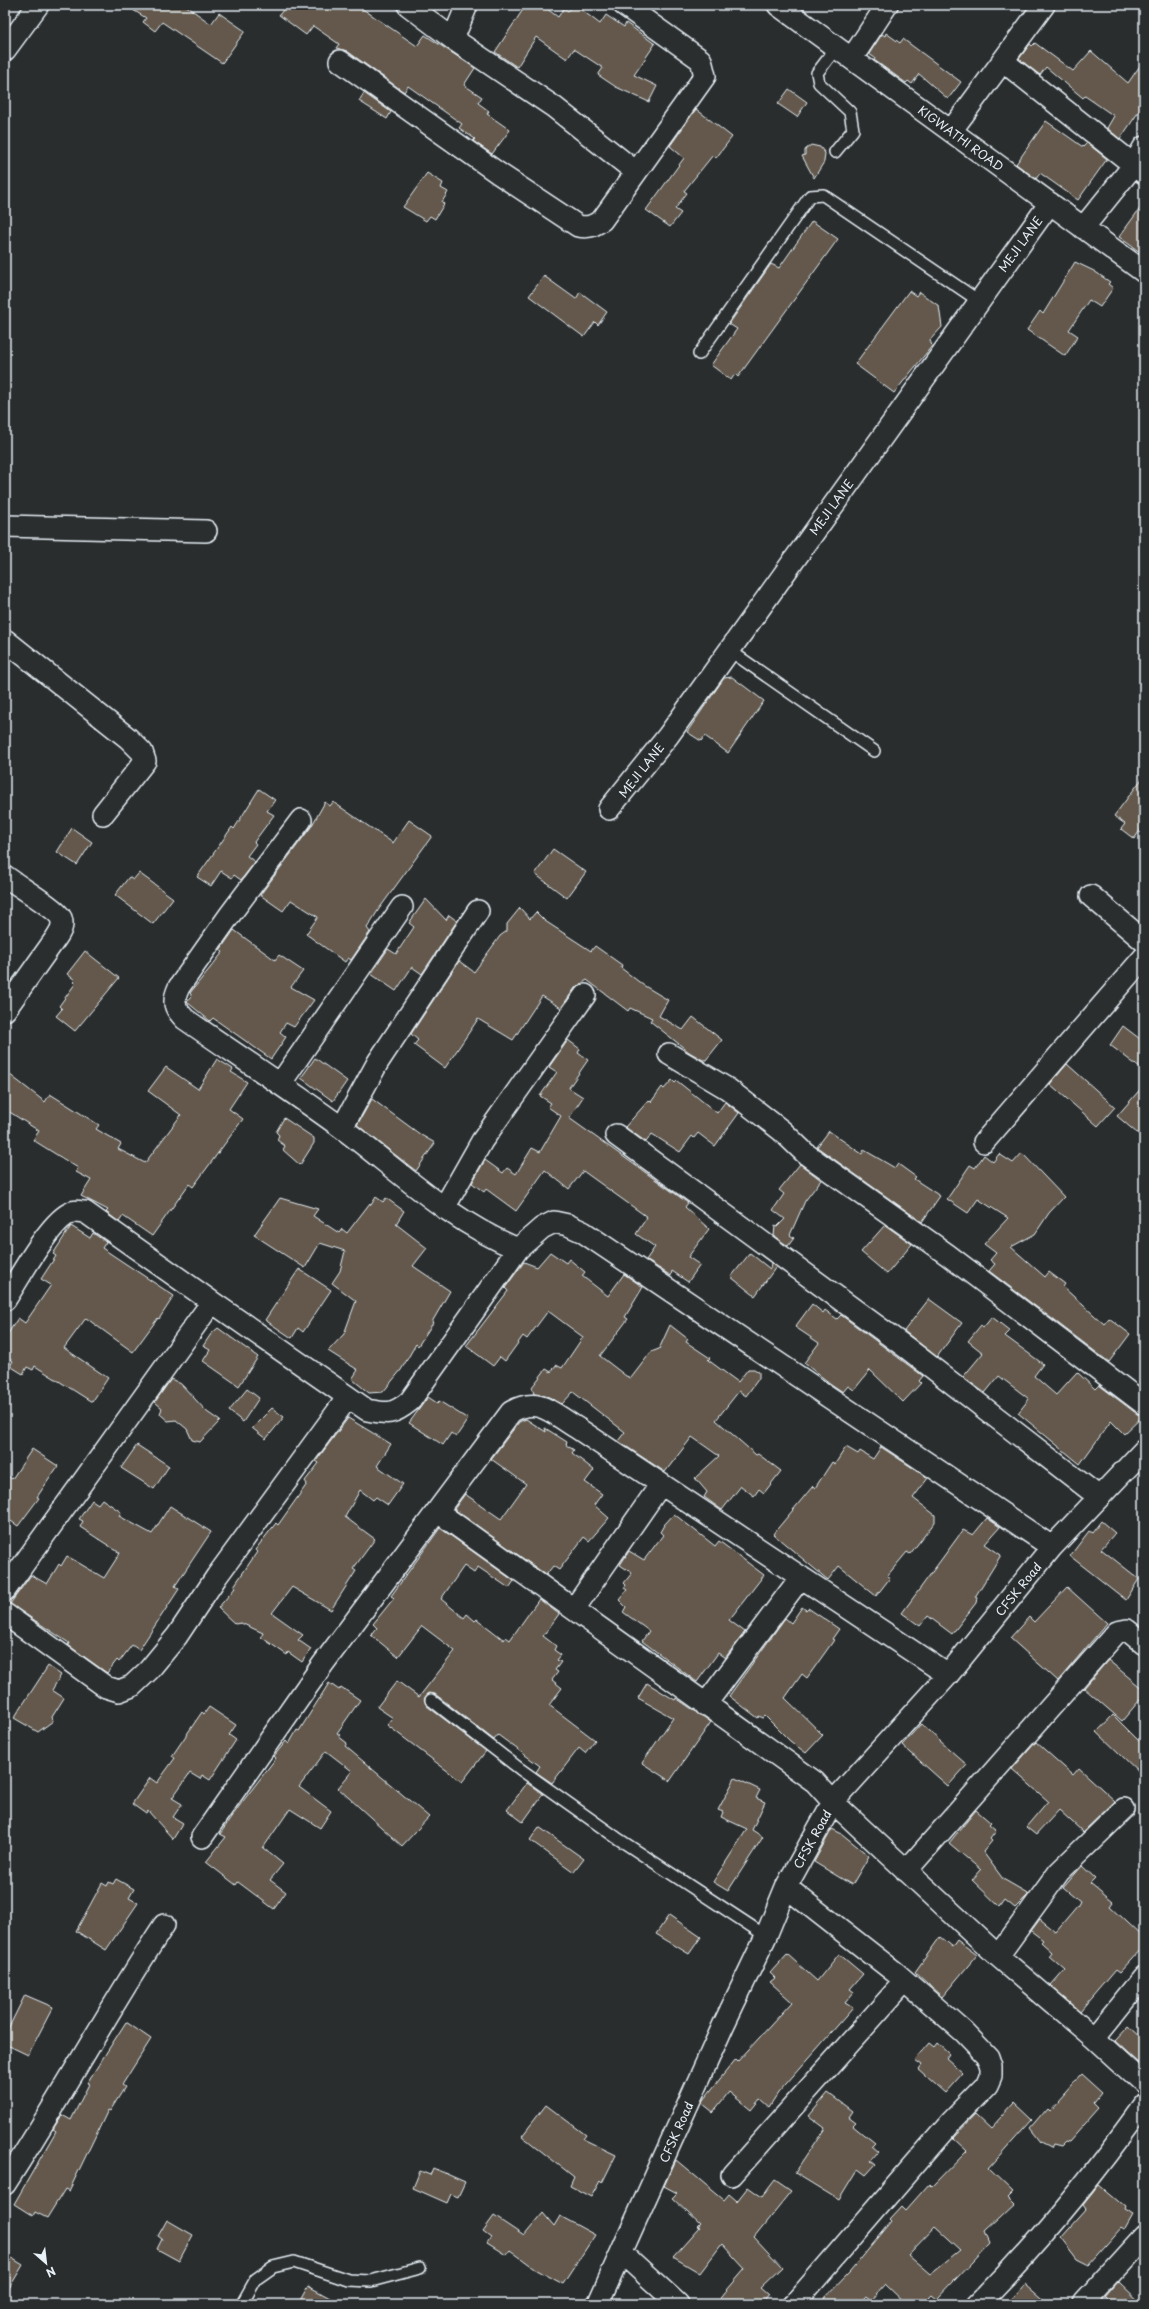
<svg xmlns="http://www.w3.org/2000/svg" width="1149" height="2309" font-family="'Playpen Sans',sans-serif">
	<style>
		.building { fill: #63594b; stroke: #e8f1f8; fill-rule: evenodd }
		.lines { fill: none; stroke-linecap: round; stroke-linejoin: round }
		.service-casing { stroke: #e8f1f8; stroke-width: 14 }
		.minor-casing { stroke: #e8f1f8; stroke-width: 24 }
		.service { stroke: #2a2d2e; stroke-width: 11 }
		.minor { stroke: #2a2d2e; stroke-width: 21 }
		.labels { text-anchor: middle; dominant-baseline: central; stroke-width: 3.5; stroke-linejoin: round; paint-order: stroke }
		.street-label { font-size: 12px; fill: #e8f1f8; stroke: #2a2d2e }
	</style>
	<rect width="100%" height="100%" fill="#2a2d2e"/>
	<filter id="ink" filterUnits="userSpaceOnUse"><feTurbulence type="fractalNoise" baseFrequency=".025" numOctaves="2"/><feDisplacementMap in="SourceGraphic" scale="8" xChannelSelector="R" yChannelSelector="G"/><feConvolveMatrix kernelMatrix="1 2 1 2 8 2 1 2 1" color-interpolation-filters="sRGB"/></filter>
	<g filter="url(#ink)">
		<!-- building -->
		<path class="building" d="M125,5H185L211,24L219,13L245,31L222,63L162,22L155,31L143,22L146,18Z
			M287,5H357L417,46L425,35L475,68L464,85L482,97L478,103L489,111L487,114L510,130L492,154L473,141L475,139L459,128L462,124L408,86L404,92L347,51L336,48L339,44L313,26L306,35L279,15Z
			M526,5H542L558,17L564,8L568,11L575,5L600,24L606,15L624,27L626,23L655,44L634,75L657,86L649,102L616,87L598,75L603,68L574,49L567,59L536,37L517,67L495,52Z
			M886,33L900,43L903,39L961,82L948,99L919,74L912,84L908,81L906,83L874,60L875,58L869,54L882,34L885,36Z
			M1035,43L1073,71L1091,51L1128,83L1144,60V104L1120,139L1107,128L1114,116L1085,96L1083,98L1046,67L1040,75L1019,59L1030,44L1032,46Z
			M789,89L807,102L797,117L778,104Z
			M364,93L391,112L387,119L359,101Z
			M696,109L732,137L716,158L713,155L684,191L687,193L675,209L681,213L670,227L646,210L684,158L670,146Z
			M1046,121L1083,147L1087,143L1107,159L1078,200L1040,173L1036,179L1016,164Z
			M811,145L820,147L825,153L824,162L814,178L802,156L805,155V150Z
			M427,173L443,183L441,188L448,192L442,202L444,204L435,219L430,216L426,221L403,207Z
			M1144,203V255L1119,237Z
			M812,221L838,239L738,377L735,374L731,380L711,365L737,329L729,324L771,264L779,268Z
			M1075,262L1094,271L1110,282L1108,284L1113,288L1100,307L1089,300L1069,330L1078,336L1065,356L1027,330L1040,311L1043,314Z
			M544,276L576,299L580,292L607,312L598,325L595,322L584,337L529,296Z
			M909,291L916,296L919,292L939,306L942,327L930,340L932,346L894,393L855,364Z
			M732,677L764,701L728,753L705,736L701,741L687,732L724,678Z
			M1144,776V825L1134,839L1121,829L1125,824L1114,816Z
			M259,789L275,800L267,811L274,815L254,842L256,844L247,856L255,862L241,880L234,875L232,878L221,871L211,886L197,877L232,827L234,829Z
			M325,802L330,806L333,802L393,843L409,820L432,836L379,909L367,928L370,932L351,960L348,958L345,962L306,934L318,917L291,900L283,911L260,895L311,827Z
			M72,828L92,842L77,865L57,852Z
			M553,849L586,872L567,898L535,874Z
			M139,873L173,898L153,924L115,895L129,877L133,880Z
			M426,899L446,920L449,915L457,921L422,974L412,967L396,991L371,974L388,949L396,954L414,927L409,923Z
			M520,908L530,919L536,912L545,921L591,951L595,946L622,965L621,968L643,985L668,1000L659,1016L683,1030L693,1017L722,1040L706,1060H703L689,1052L650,1021L652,1018L630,1008L628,1011L587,980L575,988L561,1008L542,996L513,1040L478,1019L445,1068L414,1045L418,1040L411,1034L459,961L474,972L500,936L507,931V924Z
			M234,930L275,960L279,955L303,971L291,987L314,1000L294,1027L286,1023L280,1032L286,1037L271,1059L213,1018L210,1021L187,1002L192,996L190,993L223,952L220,950Z
			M85,951L119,978L75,1031L56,1016L62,1009L59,1006L75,984L73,982L75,980L67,974Z
			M1123,1026L1144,1042V1071L1110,1045Z
			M568,1040L580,1049L578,1053L588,1060L570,1086L569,1088L583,1097L569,1118L677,1195L688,1203L685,1207L709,1229L688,1257L700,1265L688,1282L672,1271L671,1276L646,1260L655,1247L636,1234L647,1217L583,1171L569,1189L545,1170L516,1211L486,1189L484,1192L472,1183L485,1160L503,1173L507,1168L516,1174L532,1148L540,1152L561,1116L548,1107L551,1103L540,1096L557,1072L549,1067Z
			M315,1058L347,1081L333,1101L301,1078Z
			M217,1059L233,1069L231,1072L247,1082L229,1109L243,1119L193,1187L189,1184L152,1236L123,1216L119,1222L106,1212L108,1210L81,1196L91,1180L76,1172L78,1168L33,1140L39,1131L5,1109V1071L45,1102L50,1094L99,1125L96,1129L121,1144L118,1149L145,1163L181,1115L148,1091L166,1067L198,1089Z
			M1067,1064L1115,1107L1098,1126L1050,1084Z
			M672,1080L675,1083L677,1081L717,1113L725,1102L739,1113L715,1146L698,1133L694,1138L692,1136L680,1152L652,1134L646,1142L625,1127L649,1100L651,1102L662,1087L664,1089Z
			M1144,1085V1139L1117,1116Z
			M372,1099L421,1135L435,1143L416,1171L357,1125Z
			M284,1118L314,1138V1143L300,1165L283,1150L285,1146L277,1140L279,1135L276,1132Z
			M829,1131L862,1154L864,1150L895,1168L898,1164L916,1177L914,1179L940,1196L922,1222L817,1147Z
			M1022,1153L1064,1197L1049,1213L1035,1234L1011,1247L1045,1277L1049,1272L1065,1284L1063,1287L1104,1324L1109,1318L1130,1334L1109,1362L989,1271L995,1264L990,1260L996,1253L984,1244L1008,1218L978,1199L968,1213L947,1199L970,1165L975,1168L984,1155L993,1162L999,1154L1013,1163Z
			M800,1164L821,1180L805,1201L790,1235L794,1238L788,1246L774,1236L775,1226L777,1227L785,1219L773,1210L784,1194L779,1190Z
			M376,1197L383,1202L386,1198L404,1211L396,1224L427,1248L413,1266L450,1291L432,1322L433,1323L418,1346L416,1344L401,1370L383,1392L369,1393L352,1379L358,1370L328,1351L344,1334L356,1301L332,1283L340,1271L345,1251L320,1243L305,1268L254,1235L280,1198L318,1209L313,1216L339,1233L342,1229L347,1233L370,1203L371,1205Z
			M885,1225L912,1244L887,1274L861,1252Z
			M71,1226L90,1238L93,1233L106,1242L102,1248L174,1296L159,1319L158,1318L133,1352L86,1318L64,1348L108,1378L92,1402L35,1366L33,1370L27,1367L23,1374L10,1366L13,1361L5,1356V1338L18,1318L25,1323L51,1285L41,1279L56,1256L53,1254Z
			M550,1252L566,1263L569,1259L585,1272L582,1276L608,1296L624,1274L643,1287L625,1317L628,1319L600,1356L626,1376L631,1378L651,1352L659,1349L670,1325L688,1339L686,1342L710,1358L708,1360L738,1382L748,1369H754L759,1372V1378L746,1396L739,1391L716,1420L756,1455L758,1454L781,1471L764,1493L759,1489L754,1496L741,1486L722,1510L704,1497L707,1492L695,1478L719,1456L692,1437L665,1472L618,1441L625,1432L573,1392L562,1404L549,1397L534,1394L532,1387L546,1369L551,1372L556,1365L562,1368L583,1337L548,1311L527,1339L523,1336L505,1361L500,1357L493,1366L466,1346L508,1291L505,1288L524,1262L537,1267Z
			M750,1253L770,1269L771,1263L776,1267L755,1296L731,1277Z
			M299,1269L331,1290L303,1332L298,1328L292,1338L265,1320Z
			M929,1299L962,1323L937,1357L904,1331Z
			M812,1304L823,1313L825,1310L837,1319L841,1315L923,1376L919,1381L921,1383L903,1402L870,1370L854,1390L848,1386L843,1392L831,1384L804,1363L819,1343L795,1327Z
			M992,1317L1010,1331L1005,1336L1043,1364L1034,1376L1056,1395L1077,1372L1095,1389L1099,1385L1137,1414L1143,1416L1124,1434L1111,1421L1080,1464L1018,1413L1029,1399L999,1376L985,1393L963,1377L983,1353L968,1341L981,1325L983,1328Z
			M218,1328L258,1357L239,1386L203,1361L210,1350L203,1346L211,1334Z
			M171,1379L181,1384L207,1412L220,1421L200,1442L192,1440L187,1429L176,1420L168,1421L160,1414L162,1408L155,1402Z
			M247,1389L259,1398L243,1422L229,1411Z
			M428,1397L437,1403L439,1401L468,1419L456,1437L451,1433L443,1445L409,1423Z
			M272,1408L284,1417L266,1439L252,1428Z
			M348,1418L391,1444L377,1466L403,1484L388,1505L376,1497L373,1500L360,1490L345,1517L375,1539L353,1569L356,1571L331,1610L292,1587L272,1613L303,1635L298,1640L311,1649L302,1662L288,1652L287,1655L261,1637L263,1633L241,1623L235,1624L218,1608L235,1588L234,1586L257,1552L255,1550L276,1523L278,1525L307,1484L305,1481L319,1463L316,1461Z
			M526,1419L546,1432L545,1428L567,1442L566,1445L574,1450L572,1453L594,1470L585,1482L602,1494L594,1505L609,1518L589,1541L584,1537L559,1570L553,1566L546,1575L454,1509L465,1494L501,1519L526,1484L491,1459L519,1422Z
			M137,1445L169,1466L154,1489L121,1468Z
			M846,1447L858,1454L860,1451L873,1459L881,1447L928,1478L913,1498L935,1515V1522L910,1554L907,1552L887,1576L890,1578L876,1596L839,1566L828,1580L773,1534L813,1486L815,1488L832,1462L835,1464Z
			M32,1449L58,1466L37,1497L39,1498L18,1526L5,1517V1474L12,1479Z
			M102,1499L121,1512L119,1516L152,1534L170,1506L211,1532L175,1586L179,1589L139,1650L132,1645L119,1662L117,1660L107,1673L68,1645L69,1643L10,1604L31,1575L47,1584L59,1564L61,1566L67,1556L104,1578L120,1553L80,1527L83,1521L79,1519L92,1500L98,1504Z
			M674,1514L715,1546L719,1541L764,1575L729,1620L745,1632L725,1658L718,1653L697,1682L642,1641L649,1631L623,1612L626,1607L619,1600L627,1590L624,1588L626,1585L624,1583L632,1573L620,1565L629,1551L644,1560L663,1535L660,1532L664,1525Z
			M987,1518L1000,1527L985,1544L1001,1555L975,1597L977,1598L976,1603L952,1634L928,1616L920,1626L902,1613L963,1530L973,1535Z
			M1101,1521L1115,1533L1101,1549L1139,1579L1126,1600L1070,1556L1089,1531L1092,1533Z
			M440,1528L514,1581L509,1588L478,1567L474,1573L464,1566L441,1599L464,1618L467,1614L475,1621L477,1619L504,1640L506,1637L510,1640L539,1599L559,1614L543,1636L556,1646L554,1650L561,1655L557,1660L561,1662L555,1670L558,1672L552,1680L562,1688L549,1705L595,1740L585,1753L579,1748L552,1783L536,1772L540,1766L498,1735L494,1740L435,1694L429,1693L424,1699L427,1706L486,1751L462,1782L387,1725L393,1718L377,1707L397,1681L419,1697L455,1651L422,1626L398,1657L371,1635L377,1628L373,1624L394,1598L391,1596Z
			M1067,1587L1107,1623L1058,1681L1010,1638L1029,1617L1034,1622Z
			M802,1607L806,1610L808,1608L839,1629L832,1639L834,1640L807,1678L802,1674L785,1698L823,1735L806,1753L790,1741L765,1716L763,1718L759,1716L758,1718L729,1696L785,1618L791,1623Z
			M1108,1660L1144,1690V1695L1122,1721L1084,1688Z
			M48,1666L61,1675L52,1690L64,1698L52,1717L53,1721L38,1732L14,1718Z
			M329,1683L339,1690L341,1687L360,1700L337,1733L340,1735L338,1736L347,1743L345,1746L429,1817L402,1846L338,1788L352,1771L326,1751L299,1787L331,1811L320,1828L290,1809L263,1848L283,1864L270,1880L286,1892L274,1909L238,1882L236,1885L206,1862L226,1837L220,1834L240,1805L276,1758L274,1756L286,1741L289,1744L297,1730L299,1731Z
			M647,1683L675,1700L676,1698L711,1722L670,1781L642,1763L673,1718L638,1698Z
			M209,1707L236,1725L229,1735L236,1740L210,1780L202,1775L200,1779L190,1773L172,1798L182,1804L173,1817L183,1823L173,1839L148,1811L146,1814L132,1804L150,1778L157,1783L175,1758L172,1756L202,1712L204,1714Z
			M1113,1715L1144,1746V1777L1097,1732Z
			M921,1724L967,1765L948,1786L902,1745Z
			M1036,1742L1073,1775L1079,1768L1115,1801L1083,1832L1059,1810L1036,1835L1026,1827L1048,1801L1012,1769Z
			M735,1778L760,1790L756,1798L765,1802L752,1830L763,1837L728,1891L713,1882L747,1829L721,1817L723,1812L718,1810Z
			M527,1783L543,1794L523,1822L507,1810Z
			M976,1810L991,1823L989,1825L996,1831L990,1839L992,1841L983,1852L1003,1879L1029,1894L1015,1908L1005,1900L1000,1907L972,1880L981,1870L949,1843Z
			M539,1827L584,1859L574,1872L530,1840Z
			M832,1829L842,1834L869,1856L852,1885L814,1862Z
			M1082,1866L1095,1878L1090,1883L1113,1902L1110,1906L1144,1938V1946L1119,1973L1115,1970L1080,2011L1051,1986L1065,1970L1049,1956L1052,1952L1041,1942L1043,1940L1031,1931L1040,1919L1056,1932L1078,1906L1080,1902L1063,1888Z
			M116,1879L134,1889L129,1898L138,1903L106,1950L76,1931L102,1883L107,1886L109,1882L113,1884Z
			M669,1915L701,1937L689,1954L656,1934Z
			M940,1937L952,1947L957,1940L977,1955L942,1997L915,1972Z
			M787,1954L817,1981L839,1954L863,1974L850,1989L854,1992L845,2003L853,2008L778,2093L769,2107L760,2099L751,2110L729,2092L713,2112L702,2103L703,2100L736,2059L738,2061L792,2002L770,1982L775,1978L770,1973Z
			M25,1995L53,2007L28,2055L5,2044V2035Z
			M126,2022L151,2039L122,2085L125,2087L110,2111L108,2110L69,2191L65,2189L47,2218L35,2212L33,2216L14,2204L56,2131L53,2129L62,2115L71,2120L89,2084L87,2083Z
			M1129,2026L1144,2040V2060L1140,2064L1115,2041Z
			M929,2043L934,2047L937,2043L949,2054L946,2058L963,2073L945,2093L918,2069L921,2065L914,2060Z
			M1081,2074L1102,2093L1095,2102L1100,2107L1069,2142L1065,2141L1061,2145L1053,2143L1051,2147L1041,2142L1030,2128L1047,2108L1049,2110Z
			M828,2093L852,2111L848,2117L856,2123L853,2126L874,2143L871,2146L878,2152L871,2160L876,2164L866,2175L858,2169L839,2200L795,2173L825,2128L809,2116Z
			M1014,2103L1032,2120L989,2168L1013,2191L1008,2196L1015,2203L984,2232L989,2244L937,2299L931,2294L921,2304H906L885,2284L871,2300L866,2296L858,2304H819L850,2272L892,2221L890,2219L902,2206L906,2210L929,2184L932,2187L967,2151L953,2138L975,2115L990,2129ZM935,2227L960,2250L930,2274L908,2255Z
			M546,2105L586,2135L583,2139L616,2155L602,2183L600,2181L591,2197L570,2186L574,2177L522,2136Z
			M676,2160L724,2200L729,2194L737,2201L748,2187L762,2197L775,2180L791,2191L754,2237L782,2267L760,2288L768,2295L761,2304H715L745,2269L722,2244L700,2273L673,2257L699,2228L697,2227L700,2224L672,2198L677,2193L664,2186Z
			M433,2168L465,2182L458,2197L451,2194L447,2203L413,2188L420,2171L430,2175Z
			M1099,2185L1125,2207L1124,2210L1133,2215L1125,2229L1122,2227L1089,2264L1077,2258L1061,2237L1086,2209L1083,2205Z
			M543,2213L554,2226L560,2216L595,2235L563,2284L537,2270L510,2250L506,2255L487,2243L491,2237L483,2231L494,2216L524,2236Z
			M167,2220L193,2235L179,2261L157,2249L162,2239L158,2236Z
			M5,2254L23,2265L5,2295Z
			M1025,2282L1050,2304H1005Z
			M1119,2282L1142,2304H1113L1106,2297Z
			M308,2286L341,2304H298Z"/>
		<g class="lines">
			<!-- service casing -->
			<g class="service-casing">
				<path id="service" d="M835,152L853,130L850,112L819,83L817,73L837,47
					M699,354L810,196L823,195L979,301
					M729,650L874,751
					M431,1700L520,1769L617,1838L766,1936
					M242,2304L256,2279L273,2267L294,2262L348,2280L371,2281L420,2268"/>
			</g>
			<!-- minor casing -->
			<g class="minor-casing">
				<path id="minor" d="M408,5L453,39
					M467,5L453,39L554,107L636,172
					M778,5L1144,272
					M5,50L38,5
					M852,58L887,5
					M340,61L498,173L578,226C589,228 593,226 602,220L705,76L701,60L624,5
					M1003,61L1144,173
					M951,131L1044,5
					M1083,228L1133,166L1144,147
					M5,526L206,531
					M5,640L128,738L142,752L145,761L103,814
					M609,809L668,736L1050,203
					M301,820L229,916L179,987C172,1002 174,1008 185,1019C237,1055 290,1090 342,1128C399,1171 451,1222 518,1249
					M5,876C15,884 57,909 61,918C64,926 60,932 56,938L5,1010
					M1091,896L1144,941
					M669,1054L728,1089L782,1131L806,1154L948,1255L1144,1404
					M280,1084L402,907
					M342,1128L378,1062L478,911
					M616,1135L908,1349L1099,1497
					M984,1142L1144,957
					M444,1208L482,1141L585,995
					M5,1300C19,1279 50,1220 72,1212C76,1210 81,1212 85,1212L212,1302
					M438,1512L815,1782L833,1802L998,1956L1094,2038L1144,2084
					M5,1590L212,1302L367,1410C388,1414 393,1415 410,1401L518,1249L542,1228L554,1222L568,1225L583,1232L1052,1547
					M574,1609L661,1484
					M5,1614L106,1687L119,1691L132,1686L149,1670L177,1636L217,1576L348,1397
					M705,1705L801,1577
					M202,1837L323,1664L511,1412C539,1396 552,1413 577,1428L948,1675
					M906,1871L1117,1632L1127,1630L1144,1644
					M786,1887L896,1973L964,2032L988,2057L991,2066V2076L987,2085L951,2122L794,2304
					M998,1956L1059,1872L1124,1809
					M1094,2038L1144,1976
					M732,2175L905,1981
					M5,2184C60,2099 108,2010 164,1925
					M622,2253L678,2304
					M598,2304L723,2026L766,1936L786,1887L833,1802L948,1675L1052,1547L1144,1450
					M978,2304C1039,2243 1094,2175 1144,2105
					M1083,2304L1144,2237"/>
			</g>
			<!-- service -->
			<use href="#service" class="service"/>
			<!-- minor -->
			<use href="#minor" class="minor"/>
		</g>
	</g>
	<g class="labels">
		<!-- street labels -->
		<g class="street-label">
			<text transform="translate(961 138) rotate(36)">KIGWATHI ROAD</text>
			<text transform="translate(1020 244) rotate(-54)">MEJI LANE</text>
			<text transform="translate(831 507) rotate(-54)">MEJI LANE</text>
			<text transform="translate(641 770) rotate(-52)">MEJI LANE</text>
			<text transform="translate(1018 1589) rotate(-51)">CFSK Road</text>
			<text transform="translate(812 1839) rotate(-61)">CFSK Road</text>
			<text transform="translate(676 2132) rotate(-66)">CFSK Road</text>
		</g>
	</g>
	<!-- margin -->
	<rect width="1149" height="2309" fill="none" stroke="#2a2d2e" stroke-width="20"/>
	<rect x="10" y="10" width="1129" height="2289" fill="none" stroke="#e8f1f8" stroke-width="1.5" filter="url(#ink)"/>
	<!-- north arrow -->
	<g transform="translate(46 2263) rotate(152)" stroke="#2a2d2e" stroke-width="3" paint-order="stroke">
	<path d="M0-3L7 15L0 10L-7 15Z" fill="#e8f1f8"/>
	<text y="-6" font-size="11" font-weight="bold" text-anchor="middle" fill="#e8f1f8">N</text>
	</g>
</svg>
